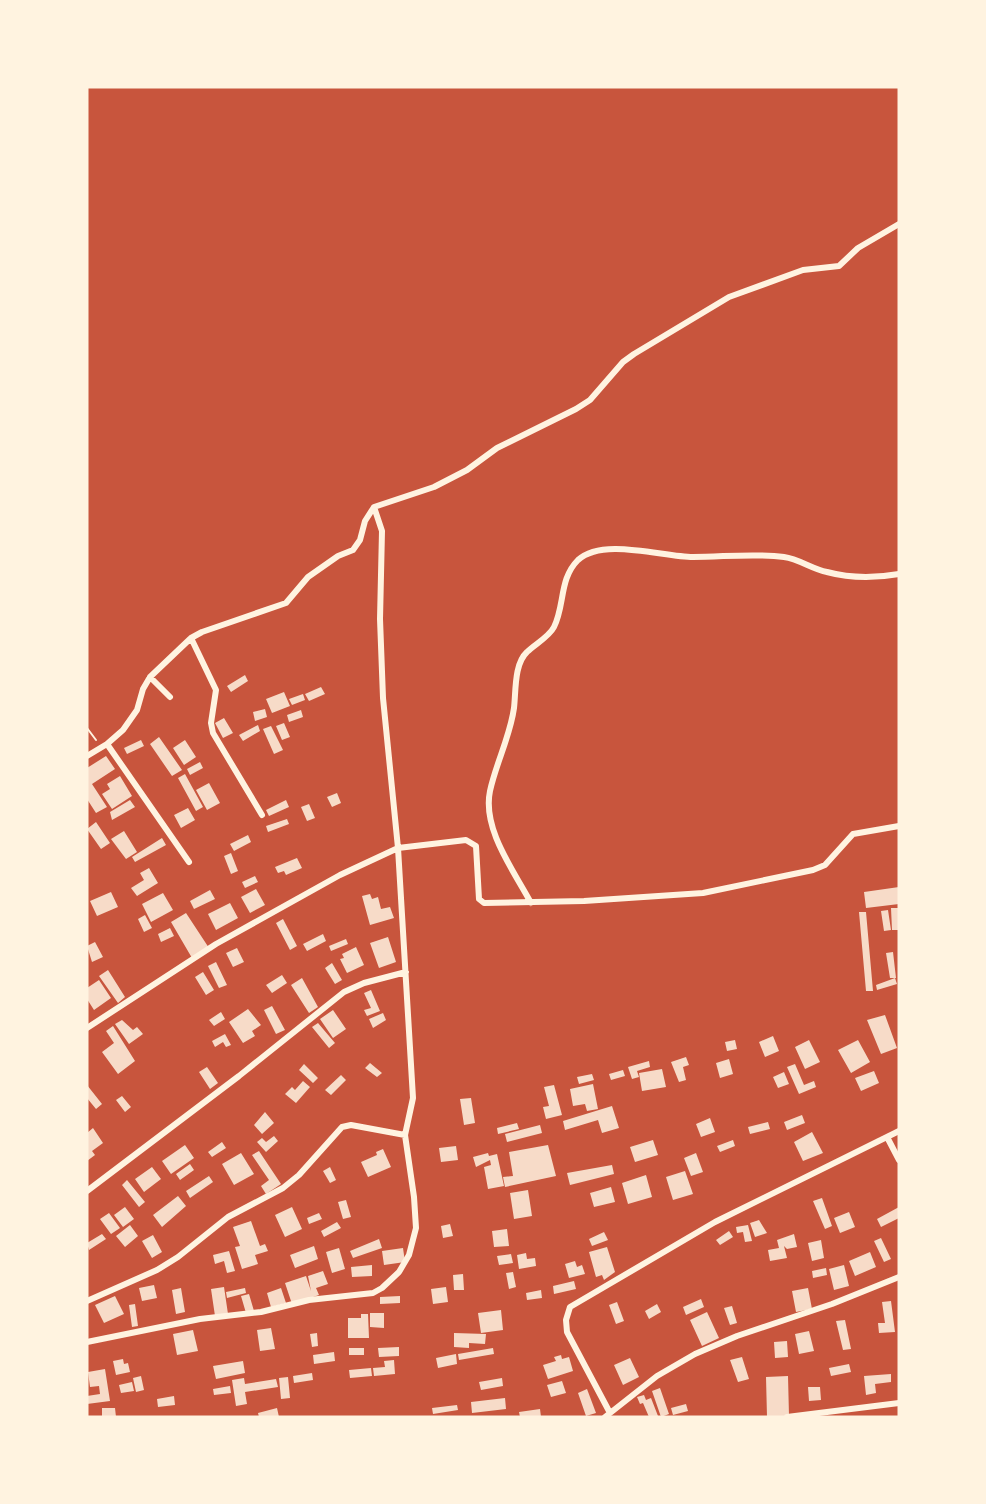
<svg xmlns="http://www.w3.org/2000/svg" width="986" height="1504" font-family="Jost,sans-serif">
	<style>
		.building { fill: #f7dbc8 }
		.lines { fill: none; stroke-linecap: round; stroke-linejoin: round }
		.path { stroke: #fff3e0; stroke-width: 2 }
		.minor { stroke: #fff3e0; stroke-width: 6 }
	</style>
	<rect width="100%" height="100%" fill="#c8553d"/>
	<!-- building -->
	<path class="building" d="M245,675L248,681L231,692L227,686Z
		M321,687L325,694L309,701L305,694Z
		M284,692L290,706L272,713L266,699Z
		M303,694L305,700L292,705L289,699Z
		M265,709L267,717L255,721L253,712Z
		M301,710L303,717L289,722L287,715Z
		M224,718L233,733L223,738L215,723Z
		M284,723L290,737L282,740L276,726Z
		M258,725L260,731L243,741L239,735Z
		M271,726L283,750L274,754L263,729Z
		M159,737L182,770L172,776L150,744Z
		M141,740L144,746L127,754L124,748Z
		M185,740L196,757L184,765L173,748Z
		M106,756L115,769L92,784L107,807L96,813L87,799V768Z
		M200,762L203,768L190,775L187,769Z
		M185,774L203,807L196,811L178,778Z
		M120,776L132,796L112,809L102,794L110,789L107,784Z
		M209,783L220,803L207,810L196,790Z
		M337,793L341,803L332,807L327,797Z
		M130,800L135,807L112,820L110,812Z
		M286,800L289,807L269,816L266,810Z
		M309,804L315,818L307,821L301,807Z
		M188,808L195,820L181,828L174,815Z
		M287,819L289,824L268,832L266,826Z
		M96,822L110,843L101,849L87,829Z
		M124,831L137,852L126,859L111,839Z
		M248,835L251,842L234,851L230,844Z
		M162,838L166,845L135,862L132,857Z
		M231,853L238,871L231,874L224,856Z
		M297,858L302,868L286,875L284,871L278,873L275,867Z
		M149,868L158,883L137,896L131,888L144,880L140,873Z
		M255,876L258,882L245,888L242,882Z
		M899,887V904L866,908L864,892Z
		M256,889L265,905L250,913L241,897Z
		M210,890L215,899L194,909L190,901Z
		M111,892L118,907L97,916L90,901Z
		M163,893L173,910L151,922L142,904Z
		M370,894L372,899L378,897L381,909L390,907L394,918L370,925L362,896Z
		M230,903L238,918L216,930L208,914Z
		M891,908H899V930H892Z
		M888,910L891,930L884,931L881,911Z
		M859,912H866L873,991H866Z
		M186,913L209,948L192,958L171,922Z
		M145,915L152,928L144,932L138,919Z
		M283,919L297,946L290,950L276,923Z
		M170,928L174,936L161,942L158,934Z
		M323,934L326,941L307,951L303,944Z
		M388,937L396,962L379,968L370,943Z
		M346,939L348,944L331,951L329,946Z
		M95,942L103,957L92,962L87,946Z
		M356,947L364,965L347,973L340,959L344,958L342,954Z
		M237,948L244,962L233,967L226,953Z
		M893,952L896,978H890L886,953Z
		M216,962L227,985L219,988L208,966Z
		M332,963L342,980L335,984L325,968Z
		M108,970L125,997L118,1003L99,976Z
		M203,972L214,990L206,995L195,977Z
		M282,975L287,983L272,993L266,985Z
		M302,978L318,1007L309,1013L291,985Z
		M895,978L897,984L877,990L876,985Z
		M99,980L111,998L94,1010L87,999V988Z
		M371,990L380,1011L367,1016L364,1010L371,1008L364,993Z
		M272,1006L285,1030L276,1034L264,1010Z
		M248,1009L261,1025L252,1031L255,1036L243,1043L229,1022Z
		M333,1010L346,1029L333,1038L320,1019Z
		M221,1012L225,1019L214,1026L209,1020Z
		M383,1013L386,1020L373,1028L369,1019Z
		M885,1015L897,1048L881,1054L867,1020Z
		M122,1020L133,1030L137,1027L143,1034L129,1044L115,1024Z
		M318,1023L335,1043L329,1048L312,1027Z
		M113,1026L135,1061L118,1074L102,1052L114,1043L106,1031Z
		M225,1034L231,1045L226,1047L223,1042L215,1047L212,1041Z
		M773,1036L779,1051L765,1057L759,1042Z
		M735,1040L737,1049L727,1051L725,1042Z
		M809,1040L820,1062L805,1069L795,1047Z
		M858,1040L870,1062L851,1073L838,1050Z
		M686,1057L689,1065L683,1067L686,1080L679,1082L671,1062Z
		M729,1059L733,1074L720,1078L716,1063Z
		M649,1061L650,1067L637,1071L639,1077L632,1079L628,1067Z
		M370,1063L382,1073L377,1077L365,1068Z
		M304,1064L318,1078L313,1083L299,1070Z
		M795,1064L804,1085L814,1081L816,1087L799,1094L787,1067Z
		M207,1067L218,1083L210,1089L199,1072Z
		M662,1069L666,1087L642,1091L639,1073Z
		M623,1070L625,1076L611,1080L609,1074Z
		M874,1071L879,1083L861,1091L855,1078Z
		M784,1072L789,1084L778,1088L773,1077Z
		M592,1074L594,1080L579,1084L577,1077Z
		M341,1075L346,1080L331,1095L325,1090Z
		M303,1081L310,1087L296,1103L285,1094L292,1087L295,1090Z
		M593,1084L598,1109L587,1111L585,1104L573,1106L570,1089Z
		M87,1085L102,1104L96,1109L87,1098Z
		M554,1085L562,1115L546,1119L543,1107L549,1106L544,1087Z
		M122,1096L131,1107L125,1112L116,1100Z
		M471,1098L475,1123L464,1125L460,1099Z
		M612,1106L619,1128L602,1133L598,1120L565,1130L563,1121Z
		M265,1112L274,1123L262,1134L254,1125Z
		M802,1115L805,1123L787,1130L784,1122Z
		M710,1118L715,1132L701,1137L696,1124Z
		M768,1122L770,1129L750,1134L748,1127Z
		M517,1123L519,1129L498,1134L497,1128Z
		M540,1125L542,1133L507,1142L505,1134Z
		M93,1128L103,1143L92,1151L95,1155L87,1161V1133Z
		M812,1132L823,1153L803,1161L794,1142Z
		M274,1136L278,1141L266,1152L257,1142L262,1138L266,1142Z
		M653,1140L658,1155L635,1162L630,1147Z
		M733,1140L735,1146L720,1152L717,1146Z
		M222,1142L226,1148L212,1157L208,1152Z
		M185,1145L194,1158L171,1174L162,1161Z
		M548,1145L556,1176L505,1187L503,1177L513,1176L509,1152Z
		M456,1146L458,1160L441,1162L439,1148Z
		M383,1149L391,1167L368,1177L361,1162L377,1155L376,1152Z
		M259,1151L281,1184L266,1194L261,1186L269,1180L252,1155Z
		M241,1153L254,1174L234,1185L222,1164Z
		M488,1153L489,1156L497,1154L504,1186L488,1189L484,1167L491,1165L490,1160L476,1167L473,1157Z
		M696,1153L703,1172L691,1176L684,1158Z
		M190,1164L194,1170L180,1180L176,1174Z
		M612,1165L614,1174L570,1185L567,1173Z
		M152,1167L161,1179L144,1192L135,1179Z
		M330,1167L336,1180L330,1183L323,1171Z
		M685,1171L693,1194L673,1200L666,1177Z
		M646,1175L652,1197L628,1204L622,1183Z
		M209,1176L213,1182L190,1198L186,1191Z
		M127,1180L145,1202L139,1207L122,1185Z
		M611,1187L615,1202L594,1207L590,1193Z
		M528,1190L532,1216L514,1219L510,1193Z
		M178,1196L186,1206L162,1227L153,1215Z
		M822,1198L832,1226L825,1229L813,1201Z
		M346,1200L351,1217L343,1219L338,1202Z
		M125,1207L134,1219L123,1227L114,1215Z
		M292,1207L302,1229L285,1237L275,1215Z
		M899,1207V1218L881,1227L877,1219Z
		M849,1212L855,1227L840,1233L834,1218Z
		M109,1213L120,1228L111,1234L100,1219Z
		M319,1213L322,1219L309,1224L307,1218Z
		M759,1220L767,1233L755,1237L750,1223Z
		M251,1221L260,1246L265,1244L268,1251L255,1255L258,1264L242,1269L235,1247L240,1246L233,1227Z
		M337,1222L341,1228L324,1237L321,1231Z
		M450,1224L453,1236L443,1238L441,1226Z
		M130,1225L138,1236L125,1247L116,1236Z
		M748,1225L752,1241L745,1242L743,1232L737,1233L736,1227Z
		M507,1229L509,1246L494,1247L492,1231Z
		M729,1231L733,1237L720,1245L716,1240Z
		M604,1232L608,1240L592,1246L589,1239Z
		M102,1234L106,1239L89,1250L87,1243Z
		M794,1234L797,1247L787,1249L784,1246L787,1258L770,1261L768,1250L779,1248L777,1240Z
		M153,1235L162,1252L152,1258L142,1241Z
		M881,1238L891,1259L884,1262L874,1241Z
		M379,1239L382,1248L353,1258L350,1251Z
		M821,1240L824,1258L812,1261L808,1243Z
		M314,1246L318,1259L295,1268L290,1255Z
		M607,1247L615,1272L604,1280L602,1275L596,1277L589,1252Z
		M339,1248L345,1269L332,1273L326,1252Z
		M403,1248L405,1262L384,1265L382,1251Z
		M229,1251L235,1271L227,1273L224,1261L215,1264L213,1255Z
		M870,1252L876,1267L855,1276L849,1261Z
		M526,1253L527,1259L535,1258L536,1266L519,1269L517,1255Z
		M511,1254L513,1263L499,1265L497,1256Z
		M575,1261L577,1267L582,1265L585,1274L569,1278L565,1264Z
		M372,1265V1276L352,1277L351,1267Z
		M844,1265L849,1286L834,1290L829,1269Z
		M826,1268L827,1275L813,1278L812,1271Z
		M323,1271L328,1284L316,1288L319,1295L292,1304L285,1283L306,1276L311,1291L308,1276Z
		M513,1272L516,1287L509,1289L506,1273Z
		M463,1274L464,1290H454L453,1275Z
		M574,1281L576,1289L554,1294L553,1286Z
		M154,1285L157,1298L142,1301L139,1288Z
		M224,1287L228,1314L215,1316L211,1289Z
		M446,1287L448,1302L433,1304L431,1289Z
		M181,1288L185,1312L176,1314L172,1290Z
		M245,1288L246,1293L227,1298L226,1292Z
		M281,1288L286,1303L271,1307L267,1293Z
		M808,1288L812,1309L796,1312L792,1291Z
		M541,1290L542,1298L527,1300L526,1293Z
		M249,1294L254,1311L246,1313L241,1296Z
		M115,1296L124,1314L104,1323L95,1305Z
		M400,1296V1303L380,1304V1297Z
		M701,1299L704,1307L686,1315L683,1307Z
		M891,1301L895,1332L879,1333L878,1323H885L882,1302Z
		M617,1302L624,1321L616,1324L609,1305Z
		M135,1304L138,1326L132,1327L129,1305Z
		M657,1304L661,1312L649,1319L645,1311Z
		M732,1306L737,1323L730,1325L724,1308Z
		M501,1310L503,1330L481,1333L478,1313Z
		M707,1312L719,1338L702,1346L690,1320Z
		M370,1313H384V1328L370,1327Z
		M361,1314H368L369,1338H348V1318H361Z
		M845,1320L851,1349L843,1350L836,1321Z
		M271,1328L275,1349L260,1351L257,1330Z
		M193,1330L198,1351L177,1355L173,1334Z
		M809,1331L814,1351L799,1354L795,1334Z
		M317,1333L318,1346L312,1347L310,1334Z
		M454,1333L486,1334L485,1344L469,1343V1348L454,1347Z
		M787,1341L788,1357L775,1358L774,1342Z
		M399,1347V1356L379,1357L378,1348Z
		M349,1348H364V1355H349Z
		M493,1348L494,1354L459,1360L458,1354Z
		M334,1352L335,1361L314,1364L313,1355Z
		M456,1354L457,1364L438,1368L436,1358Z
		M561,1355L562,1359L569,1357L573,1371L548,1379L543,1365L556,1361L554,1357Z
		M742,1357L749,1379L738,1382L730,1360Z
		M630,1358L639,1377L623,1385L614,1365Z
		M123,1359L124,1364L128,1363L130,1372L116,1375L113,1361Z
		M394,1360L395,1374L374,1376L373,1368L385,1367L384,1361Z
		M243,1361L245,1373L216,1379L213,1366Z
		M849,1364L851,1372L831,1376L829,1368Z
		M371,1368L372,1376L350,1378L349,1370Z
		M105,1369L110,1401L87,1404V1396L100,1394L99,1386L90,1387L88,1372Z
		M312,1373L313,1380L294,1383L293,1376Z
		M891,1374V1382L875,1384L876,1393L866,1395L864,1376Z
		M141,1376L144,1390L136,1392L133,1378Z
		M788,1376L789,1416L767,1417L766,1377Z
		M288,1377L290,1398L281,1399L279,1378Z
		M244,1378L245,1384L276,1379L278,1387L245,1392L247,1404L236,1406L232,1380Z
		M502,1378L503,1386L481,1390L479,1382Z
		M562,1381L566,1393L551,1397L547,1385Z
		M132,1382L134,1391L121,1393L119,1385Z
		M230,1386L231,1393L214,1395L213,1389Z
		M808,1387H820L821,1400L809,1401Z
		M660,1388L669,1414L661,1417L652,1391Z
		M587,1389L596,1413L586,1416L578,1393Z
		M644,1395L646,1400L651,1398L658,1416L649,1417L643,1403L640,1404L637,1397Z
		M174,1396L175,1405L158,1407L157,1399Z
		M505,1398L506,1409L472,1413L471,1402Z
		M686,1404L688,1411L673,1415L671,1408Z
		M457,1405L458,1410L433,1414L432,1408Z
		M102,1408H115L116,1417H102Z
		M277,1408L279,1417H259L258,1413Z
		M540,1409L541,1417H520L519,1412Z"/>
	<g class="lines">
		<!-- path -->
		<path class="path" d="M87,728L96,740"/>
		<!-- minor -->
		<path class="minor" d="M191,638L216,690L211,723L213,733L262,815
			M150,677L170,697
			M87,756L107,744
			M189,862L107,744L123,730L137,710L143,689L150,677L191,638L202,632L286,603L308,577L338,556L353,550L360,540L365,521L374,507L434,487L467,470L497,448L576,409L590,400L623,362L634,354L729,297L803,270L839,266L858,248L899,224
			M531,903C514,871 482,829 490,791C496,763 510,737 514,708C516,691 514,664 527,652C535,644 549,637 554,627C565,605 559,579 578,560C603,537 663,557 693,557C723,557 754,553 784,557C799,559 812,569 827,572C849,578 876,578 899,574
			M87,1028L216,944L340,875L398,848L466,840L476,846L479,899L484,903L584,901L703,893L813,870L825,865L853,834L899,826
			M887,1137L899,1160
			M87,1191L239,1076L344,992L364,983L406,972
			M87,1301L157,1270L178,1257L228,1217L283,1188L299,1175L342,1127L351,1125L405,1135
			M87,1342L200,1319L261,1312L309,1300L373,1293L382,1288L399,1272L409,1255L416,1228L414,1197L405,1135L413,1098L398,848L383,698L380,619L382,531L374,507
			M610,1413L567,1332L566,1320L570,1307L715,1222L899,1131
			M605,1417L657,1376L695,1354L737,1336L832,1304L899,1277
			M787,1417L899,1403"/>
	</g>
	<!-- border -->
	<rect width="986" height="1504" fill="none" stroke="#fff3e0" stroke-width="177"/>
</svg>
